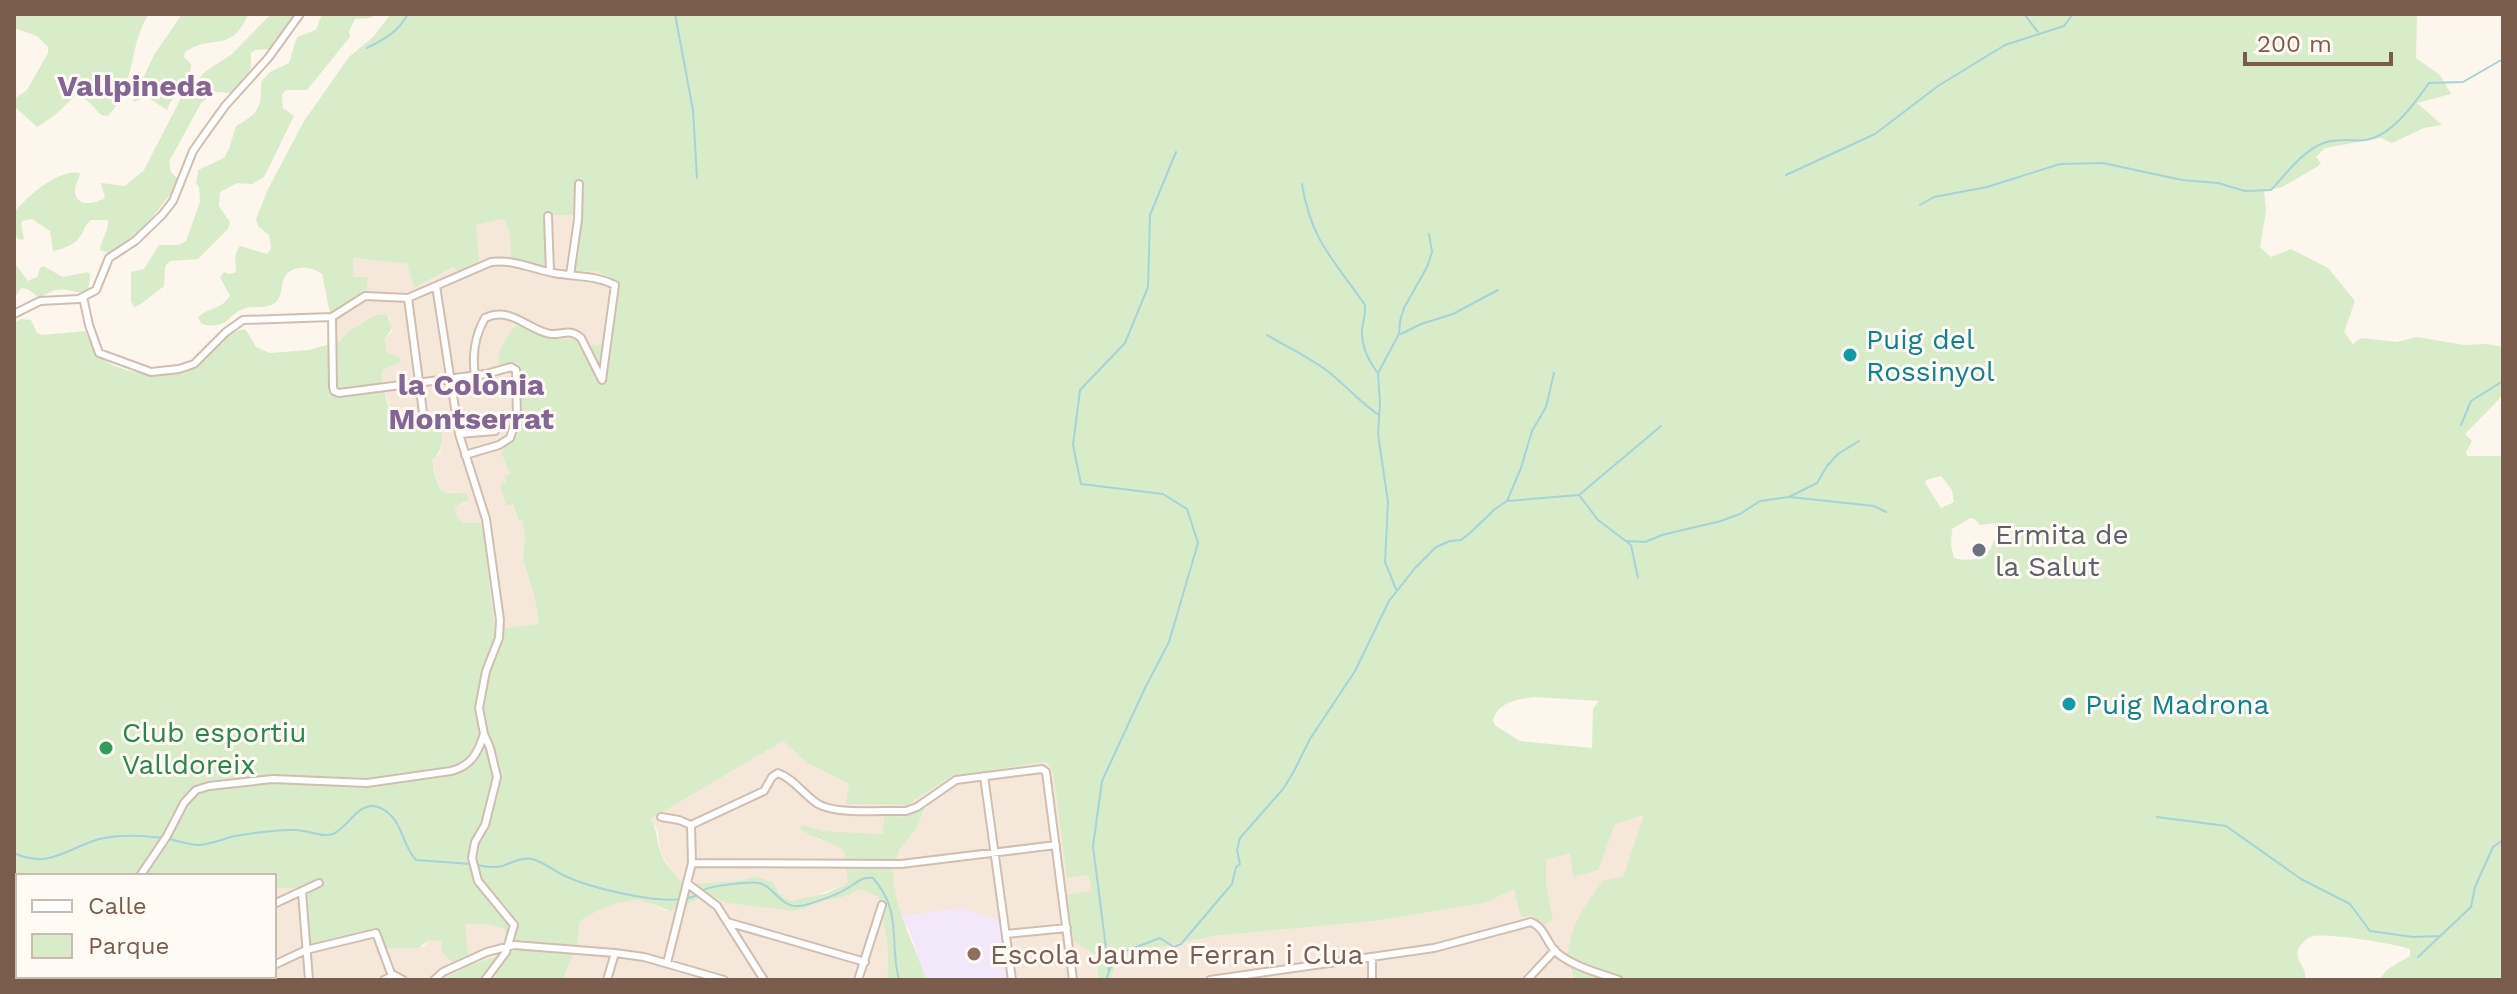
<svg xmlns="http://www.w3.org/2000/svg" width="2517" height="994" font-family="'Work Sans',sans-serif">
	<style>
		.residential { fill: #f5e8da; fill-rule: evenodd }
		.education { fill: #f3e8fa }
		.green { fill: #d8ecc9; fill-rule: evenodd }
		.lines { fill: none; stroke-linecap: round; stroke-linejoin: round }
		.stream { stroke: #a5d3da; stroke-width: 2 }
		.minor-casing { stroke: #d1beb0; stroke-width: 10 }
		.minor { stroke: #fff; stroke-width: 6 }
		.culture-dot { fill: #0f9aa8; stroke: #fffaf3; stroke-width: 3 }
		.worship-dot { fill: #6b7280; stroke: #fffaf3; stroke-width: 3 }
		.leisure-dot { fill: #2e9e5b; stroke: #fffaf3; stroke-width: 3 }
		.education-dot { fill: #8d6e63; stroke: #fffaf3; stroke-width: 3 }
		.labels { text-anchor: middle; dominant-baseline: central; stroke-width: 6; stroke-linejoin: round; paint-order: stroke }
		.culture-label { font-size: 28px; fill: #0d838f; stroke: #fffaf3; text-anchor: start }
		.worship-label { font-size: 28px; fill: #5b616d; stroke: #fffaf3; text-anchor: start }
		.leisure-label { font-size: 28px; fill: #27864d; stroke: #fffaf3; text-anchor: start }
		.education-label { font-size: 28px; fill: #785e54; stroke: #fffaf3; text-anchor: start }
		.neighbourhood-label { font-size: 30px; font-weight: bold; fill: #846695; stroke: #fffaf3 }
	</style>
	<rect width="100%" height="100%" fill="#fdf6ec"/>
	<!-- residential -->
	<path class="residential" d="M545,215H581L596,271L619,283L608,345L582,346L576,339H551L535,330L499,365L515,366L519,373L521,387L519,418L515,436L509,445L510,475L506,482L501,484L507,506L513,504L517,519H522L525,534L523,559L534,596L539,625L495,631L483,527L474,523H463L457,516L455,507L467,502L453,493L444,492L437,482L432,459L439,454L442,446L436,415L434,413L414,424L397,422L392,415L384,388L382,370L395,356L388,355L385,346L384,340L392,331L389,317L375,315L348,332L340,341L331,344L330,313L333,312L353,277L352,258L407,264L414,288L455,267L476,225L503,219L509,228L511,237V258L546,265Z
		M783,741L807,763L849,784L847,804L907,805L952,776L1047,762L1053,771L1067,877L1088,875L1092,891L1087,949L1097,956L1098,980H926L910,932L900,916L893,886L847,868L849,883L800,901H791L783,897L779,890L754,876L740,881L684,884L670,869L660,851L658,832L651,819ZM925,809L917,828L899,850L844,851L835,844L820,840L801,830V826L825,831L884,834V815L904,817Z
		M1645,815L1623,877L1569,970L1576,980H1111L1116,962L1130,953L1214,936L1375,921L1485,903L1514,889L1533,916L1553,918L1546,884V859L1570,854L1573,876L1615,823Z
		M274,888H305L350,936L379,931L423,947L430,940H443L465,932L464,924H485L505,929L509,943L577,946L580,921L604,907L623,901H645L666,911L695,901L706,893L726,903L793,911L807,908L814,902L843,897L861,889L878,897L885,922L889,963L887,980H563L569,965L520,949L467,966L443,980H14V929L18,932V976H274Z"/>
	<!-- education -->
	<path class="education" d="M961,908L1000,920L1008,980H926L910,932L900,916Z"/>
	<!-- green -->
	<path class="green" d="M14,14H149C128,44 137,85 108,116L101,115L87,100L75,96L55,115L37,127L14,106V99L27,90L48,53V47L37,36L14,28Z
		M182,14H248C232,54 213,33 185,52L184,57L191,64C192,82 173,93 167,110L147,97L133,102L134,97L154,55Z
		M271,14H294L270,49L255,50L251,53V68L241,85L232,93L215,92L201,103L169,162L171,172L178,179C176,190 171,193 165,201C149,223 133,239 109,253L100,250C101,239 109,231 108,220H91C83,226 85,231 79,238C74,245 60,250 53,251L50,231L32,219L22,221C20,229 25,234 23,240L18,239L14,231V213C26,197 59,168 80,173C79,179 74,187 75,193C78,208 96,203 105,198L101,183L125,186L144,170L181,98L206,71L232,54Z
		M322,14H378L370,18L355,19L349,31L350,37L307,90H286L282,95L283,108L294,116L264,177L252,184L237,183L220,192L219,206L230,222L228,229L198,259L170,261L165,266L164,286L141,304L134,307L131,301V272L144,269L159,245H179L186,241L200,202L199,187L196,183L198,170L224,158L230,146L236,126C258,113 262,109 261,82L270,72L289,63L297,37L316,30Z
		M391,14H2417L2416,58L2440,75L2451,94L2417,103L2442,125L2424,128L2392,143L2381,138L2325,148L2316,157L2321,163L2317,167L2282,187L2264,191L2266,211L2260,247L2271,257L2291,249L2328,268L2355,301L2344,332L2353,344L2361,338L2397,342L2417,337L2464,345L2487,344L2503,347V395L2465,434L2472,441L2466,452L2467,456H2503V980H2378L2388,969L2410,956V949C2395,944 2323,931 2310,937C2305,939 2299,946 2298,951C2295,961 2307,966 2305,980H1576C1558,955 1575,919 1592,896C1595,892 1600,884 1604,881C1609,878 1618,878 1623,877L1644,815L1615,824L1598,870L1573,877L1570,854L1546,859V884L1553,918L1545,925L1533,916L1521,917L1514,889L1485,903L1375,921L1214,936L1130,953L1116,962L1111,980H1098L1097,956L1073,940L1066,895L1092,891L1088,875L1067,878L1053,772L1047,762L952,776L907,805L846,804L849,784L807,763L783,741L651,819C658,832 656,839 660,851C664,864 675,875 684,884L740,881L754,876L772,882L783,897L791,901L827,893L848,883L846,868H893C893,911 914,940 926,980H887C890,951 886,925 878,897L861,889L843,897L814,902L807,908L793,911L726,903L706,893C696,902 682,906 671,911C662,909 655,904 646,902C621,896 601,909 580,921L577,946L521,942L508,943L505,929L485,924H465L468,955L452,962L441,951L442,941L430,940L417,948H386L378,931L310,946L305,888H274V876H18V932L14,929V322L22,319L31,320L37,333L42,335L85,331C90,339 93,353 100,358C124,375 172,381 197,365C211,356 229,327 246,330L256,347L270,353L309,350L340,341L348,332L375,315H387L392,328L384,340L387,352L400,358L401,362L382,370C383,387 386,408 397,422L414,424L434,413C443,426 447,449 432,459C434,468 435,487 445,492C450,495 460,492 466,493L469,500L455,507L457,516L463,523H479L483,527L495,630L539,624L534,596L523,559L525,534L522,520H518L513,504L506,506L500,484L506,482L505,476L510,474L501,452C522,436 528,388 514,366L499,365C497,348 507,336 518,323L551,339H576L583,346L608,344L619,283L596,271H574L581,215H545L546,266L511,258C511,243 512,232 503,219L476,225L479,262L458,272L454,267L414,288L407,264L353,258V277H368L366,292L333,312L330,313L322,274C312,266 291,264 284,278C281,286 282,296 276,302C268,309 255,306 246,308C227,314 227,331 202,324L198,318C207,307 220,311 230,296L220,277L224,272L230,274L236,272C236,261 233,255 240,246L267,254L271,248L269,235L258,226L256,219L267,191L304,121L349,57L373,37ZM1941,476L1952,490L1954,502L1941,508L1925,483L1926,480ZM1970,518L1974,519L1980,525L1995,523L1998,534C1994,539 1992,548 1988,552C1979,561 1965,561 1954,558L1951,545L1952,529ZM1535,697L1599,701L1593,709L1592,748L1520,741L1496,726L1493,721C1497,702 1518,699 1535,697Z
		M14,262L28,281L37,277L40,268L43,266L63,277L88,272L90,275C90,305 73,286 56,290C50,291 45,296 38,297L28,289L21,288L14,299Z
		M925,808L917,828L899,850L896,860L845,859L844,851C831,841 815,839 801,830L800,825L825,831L883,834L884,814L904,817Z
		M520,949L573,954L563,980H443L467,966Z"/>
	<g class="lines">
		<!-- stream -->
		<path class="stream" d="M675,14L693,110L697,178
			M2024,14L2038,32
			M367,48C385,39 398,32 408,14
			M1786,175L1875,134L1938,86L2005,45L2064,26L2073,14
			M1302,184C1311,241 1334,260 1365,305C1366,314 1363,321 1362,330C1361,347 1368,360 1377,372
			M1920,205L1934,197L1987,187L2060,164L2103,163L2182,180L2218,183L2245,191L2271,190C2286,174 2301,153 2321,144C2334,138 2351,141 2365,140C2392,136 2414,104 2429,83L2463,82L2503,59
			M1401,334L1421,324L1453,314L1498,290
			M1267,335C1287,347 1307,356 1326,370C1345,384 1359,402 1379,415
			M2461,425L2471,401L2503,381
			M1579,495L1598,520L1631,545L1638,578
			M1790,497L1874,506L1886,512
			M1507,501L1521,468L1532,431L1546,407L1554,373
			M1626,541L1645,542L1662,535L1721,521L1740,514L1760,501L1789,497L1817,483L1827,466L1838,454L1859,441
			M1396,589L1385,562L1388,502L1378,434L1380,403L1378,373L1399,334L1400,321L1404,308L1427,267L1432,252L1429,234
			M2157,817L2226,826L2301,879L2350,904L2370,931L2413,937L2440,936
			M169,839C178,841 189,845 199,845C211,844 223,839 235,836C254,833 277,829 296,830C308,830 321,838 333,834C348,828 359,800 378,807C403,816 401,845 416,860L471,864
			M14,853C49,869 66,849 99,839C120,834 141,835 163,838
			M477,865C486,867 494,868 502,866C512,863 521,857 532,859C544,862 554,871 565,876C592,888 671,909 697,895
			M702,891C708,886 755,880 762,884C775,889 782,908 799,906C809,905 837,895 846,889C856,884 861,876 873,878C903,912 889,942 899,980
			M2418,957L2471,907L2475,887L2493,847L2503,840
			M1109,972L1093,846L1102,781L1145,688L1169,642L1198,543L1187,509L1163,494L1081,484L1073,445L1080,390L1125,343L1148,287L1150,215L1176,152
			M1106,980L1111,966L1126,951L1160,938L1174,947L1181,944L1232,884L1236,867L1240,864L1237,850L1240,838L1283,789L1293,773L1310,739L1355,671L1389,601L1415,568L1436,547L1450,541L1461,540L1470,533L1495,509L1507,501L1579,495L1661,426"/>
		<!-- minor casing -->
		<g class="minor-casing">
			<path id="minor" d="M548,216L550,272
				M570,275L578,220L579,184
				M436,286L459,434L486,519L500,620L499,638L486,671L479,708L484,734L490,748L497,777L485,825L475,842L472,858L478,881L514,925L506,952L485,980
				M83,297L89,325L99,353L151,372L179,369L194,364L226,332L243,320L332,317L365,296L408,298L491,262C512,259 533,269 554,273C575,277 595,275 615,285L602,380L581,338C570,328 563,335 551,334C530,332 511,305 485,318C475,335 472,356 475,375
				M408,298L423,412
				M14,314L40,301L79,299L96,290L109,258L135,241L162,215L173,201L193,151L202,138L225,106L269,57L300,14
				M332,317L333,387L334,391L339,393L486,374L511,367L516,370L517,417L510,438L499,445L465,455
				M459,434L495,431
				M984,776L1012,980
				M661,817L679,820L691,825
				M691,825L764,791L772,777L778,773C793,778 804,795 818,804C837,815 883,810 906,811L917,807L956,780L1042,769L1046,772L1073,980
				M692,863L901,864L1056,845
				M140,876L167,836L184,803L196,790L209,786L273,779L367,783L451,771C471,766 478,753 484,734
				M688,884L717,906L764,980
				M302,892L309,980
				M274,904L319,883
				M727,922L865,962
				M14,934L18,937
				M1006,934L1067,928
				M1372,957V980
				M667,963L692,863L691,825
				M274,965L306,950L376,933L392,976
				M183,976L184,980
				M26,980L28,976
				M89,980L91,976
				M123,980L129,976
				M240,980L248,976
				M384,980L394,975L403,980
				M434,980L443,972L487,952L514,945L615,953L644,957L724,980
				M607,980L615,953
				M858,980L882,905
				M1210,980L1434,948L1531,922C1544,927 1546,941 1555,951C1571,966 1599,973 1619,980
				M1527,980L1555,950"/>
		</g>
		<!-- minor -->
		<use href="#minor" class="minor"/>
	</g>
	<!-- markers -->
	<g class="culture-dot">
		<circle cx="1850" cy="355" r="8"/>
		<circle cx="2069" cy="704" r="8"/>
	</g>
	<circle class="worship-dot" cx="1979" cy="550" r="8"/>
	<circle class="leisure-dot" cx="106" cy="748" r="8"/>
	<circle class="education-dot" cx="974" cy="954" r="8"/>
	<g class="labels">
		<!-- culture labels -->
		<g class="culture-label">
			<text x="1866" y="339">Puig del<tspan x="1866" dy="32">Rossinyol</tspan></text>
			<text x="2085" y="704">Puig Madrona</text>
		</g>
		<!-- worship labels -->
		<g class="worship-label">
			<text x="1995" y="534">Ermita de<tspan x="1995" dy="32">la Salut</tspan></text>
		</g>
		<!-- leisure labels -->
		<g class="leisure-label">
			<text x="122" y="732">Club esportiu<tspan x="122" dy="32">Valldoreix</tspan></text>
		</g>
		<!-- education labels -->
		<g class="education-label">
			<text x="990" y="954">Escola Jaume Ferran i Clua</text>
		</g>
		<!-- neighbourhood labels -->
		<g class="neighbourhood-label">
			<text x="135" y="85">Vallpineda</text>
			<text x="471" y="384">la Colònia<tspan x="471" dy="34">Montserrat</tspan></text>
		</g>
	</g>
	<!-- border -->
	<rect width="2517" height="994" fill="none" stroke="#7a5c4d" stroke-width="32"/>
	<!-- legend -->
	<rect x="16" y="874" width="260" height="104" fill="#fffaf3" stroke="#cabbb1" stroke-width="2"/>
	<rect x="32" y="900" width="40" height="12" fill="#ffffff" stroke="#cabbb1" stroke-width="2"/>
	<text x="88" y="914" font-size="24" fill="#7a5c4d">Calle</text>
	<rect x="32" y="934" width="40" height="24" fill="#d8ecc9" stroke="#cabbb1" stroke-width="2"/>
	<text x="88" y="954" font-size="24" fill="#7a5c4d">Parque</text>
	<!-- scale -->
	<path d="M2245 52v12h146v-12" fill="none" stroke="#7a5c4d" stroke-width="4"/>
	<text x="2257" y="52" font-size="24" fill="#7a5c4d" stroke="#fffaf3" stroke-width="6" paint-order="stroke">200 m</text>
</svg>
